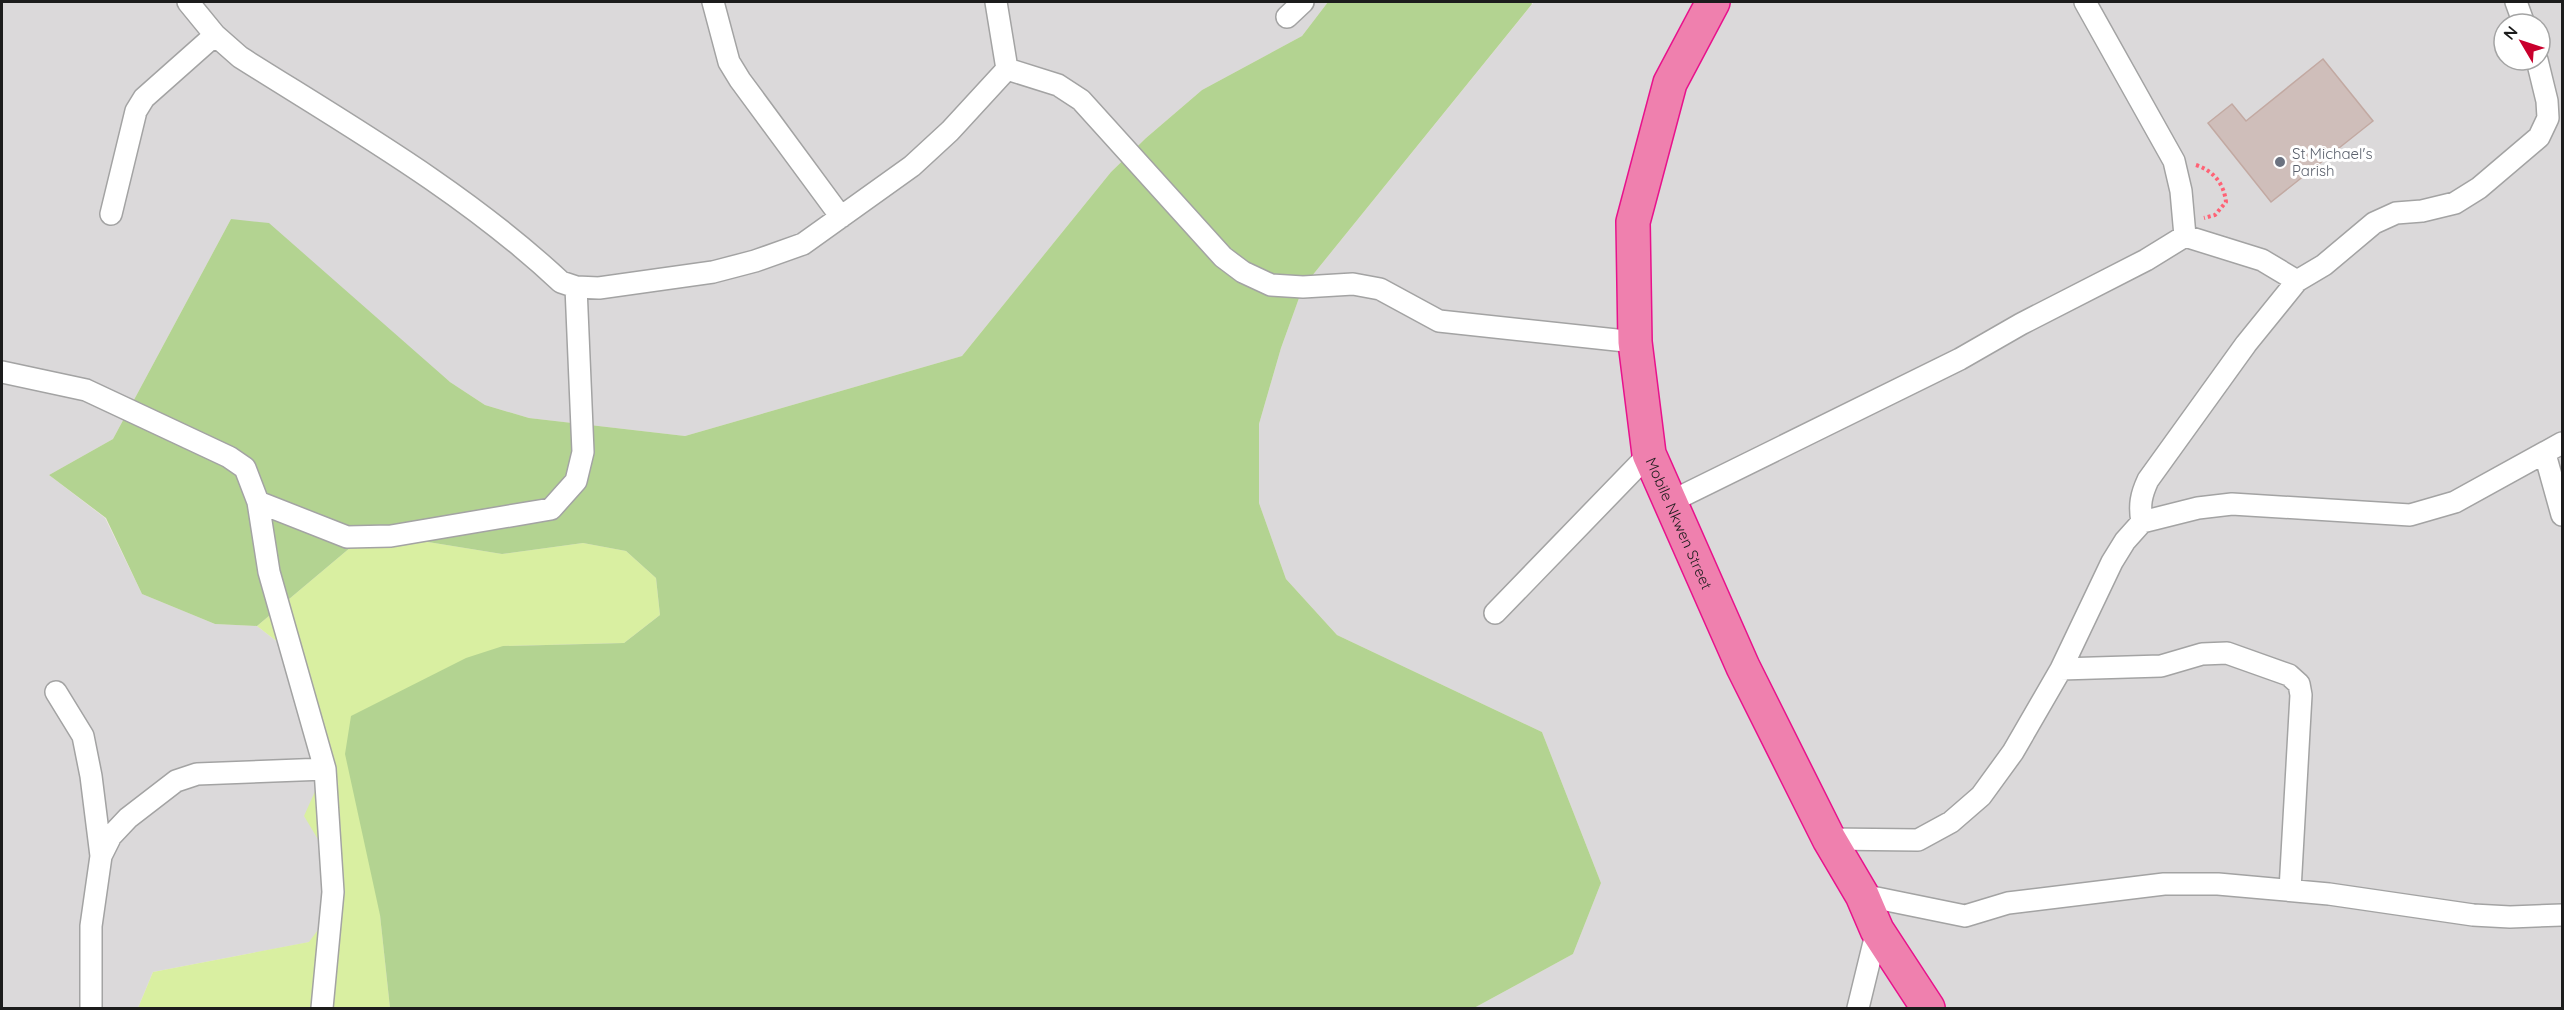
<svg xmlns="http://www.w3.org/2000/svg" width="2564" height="1010" font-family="Quicksand,sans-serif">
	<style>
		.residential { fill: #dbd9da; fill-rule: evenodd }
		.grass { fill: #d9efa1 }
		.forest { fill: #b3d391 }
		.building { fill: #cfbeba; stroke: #c2a9a2; stroke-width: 1.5 }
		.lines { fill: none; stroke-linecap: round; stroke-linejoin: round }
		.street-casing { stroke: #a3a3a3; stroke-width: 24 }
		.highway-casing { stroke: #e8128c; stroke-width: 36 }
		.path { stroke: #ff6275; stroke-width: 4; stroke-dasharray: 3 3; stroke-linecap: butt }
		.street { stroke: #fff; stroke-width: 21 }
		.highway { stroke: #ef80ae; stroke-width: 33 }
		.worship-dot { fill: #6b7280; stroke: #fff; stroke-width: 2 }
		.labels { text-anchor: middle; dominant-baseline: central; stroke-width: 6; stroke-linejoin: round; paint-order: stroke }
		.worship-label { font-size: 15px; fill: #5b616d; stroke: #fff; text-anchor: start }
		.street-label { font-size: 15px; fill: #1c1c1c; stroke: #fff }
	</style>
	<rect width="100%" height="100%" fill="#efe7e1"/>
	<!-- residential -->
	<path class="residential" d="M2,2H1328L1302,36L1202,90L1146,138L1111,172L962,356L685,436L529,418L485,405L450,382L231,219L113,439L49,475L105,518L142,594L215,624L257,626L292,653L325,769V851L332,911L310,942L153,972L138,1008H2Z
		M1534,2H2562V1008H1474L1573,954L1601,883L1542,732L1337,635L1286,579L1259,503V424L1281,348L1303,287ZM2504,24H2540V60H2504ZM2323,59L2372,121L2208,123L2232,104L2246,121Z"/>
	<!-- grass -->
	<path class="grass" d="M391,536L502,554L583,543L626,551L656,578L660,615L624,643L503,646L380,915L390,1008H138L153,972L309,942L332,911L325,851L304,816L325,769L292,653L257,626L351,547Z"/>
	<!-- forest -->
	<path class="forest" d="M1328,2H1531L1532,4L1303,287L1281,348L1259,424V503L1286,579L1337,635L1542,732L1601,883L1573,954L1474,1008H390L380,915L345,754L351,716L466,658L503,646L624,643L660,615L656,578L626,551L583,543L502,554L391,536L351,547L257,626L215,624L142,594L106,518L49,475L113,439L231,219L269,223L450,382L485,405L529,418L685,436L962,356L1111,172L1146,138L1202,90L1302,36Z"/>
	<!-- building -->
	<path class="building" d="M2323,59L2373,121L2271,202L2208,123L2232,104L2246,121Z"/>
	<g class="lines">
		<!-- street casing -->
		<g class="street-casing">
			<path id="street" d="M188,2L215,35L240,57C351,127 465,192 561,282L576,287L599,288L713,272L755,261L803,244L912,166L950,131L1007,69
				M713,2L729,62L740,80L841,217
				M996,2L1007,69
				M2516,2L2524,24
				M1287,17L1303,2
				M1007,69L1058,85L1081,100L1223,257L1243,272L1271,285L1303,287L1353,284L1380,289L1439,321L1635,342
				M111,214L136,111L144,98L215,35
				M2185,236L2262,260L2297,281
				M2,372L86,390L229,457L245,468L258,502L269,572L325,769L333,892L322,1008
				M2545,454L2562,515
				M258,502L347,537L391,536L551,509L576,481L583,452L576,287
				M1670,502L1960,359L2021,324L2146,260L2185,236L2181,191L2174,161L2085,2
				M2142,522C2139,505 2141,495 2148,480L2246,344L2297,281L2324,265L2374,223L2396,213L2422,211L2455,203L2479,188L2539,137L2548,118L2547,101L2537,60
				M1495,613L1649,454
				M2061,669L2161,666L2202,654L2227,653L2289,675L2299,684L2301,695L2290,890
				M56,692L83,736L91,776L101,856L91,926V1008
				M1829,839L1918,840L1951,822L1981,796L2013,752L2061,669L2112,562L2125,541L2142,522L2198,508L2232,504L2410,515L2455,502L2562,443
				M101,856L111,836L128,818L176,781L197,774L325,769
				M1862,895L1965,916L2008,903L2164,884H2218L2329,894L2473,915L2510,917L2562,915
				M1858,1008L1877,930"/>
		</g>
		<!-- highway casing -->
		<g class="highway-casing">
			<g id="highway">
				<path id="s1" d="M1713,2L1670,83L1633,222L1635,342L1649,454L1743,667L1829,839L1862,895L1877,930L1928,1008"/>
			</g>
		</g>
		<!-- path -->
		<path class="path" d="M2196,165C2214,171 2224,184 2226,202L2215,215L2204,218"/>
		<!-- street -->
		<use href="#street" class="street"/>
		<!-- highway -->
		<use href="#highway" class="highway"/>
	</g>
	<!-- markers -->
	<circle class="worship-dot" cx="2280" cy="162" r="6"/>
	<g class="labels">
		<!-- worship labels -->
		<g class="worship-label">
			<text x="2292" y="153">St Michael's<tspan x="2292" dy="17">Parish</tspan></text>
		</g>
		<!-- street labels -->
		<g class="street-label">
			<text stroke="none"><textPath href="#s1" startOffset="544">Mobile Nkwen Street</textPath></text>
		</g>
	</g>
	<!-- border -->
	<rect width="2564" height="1010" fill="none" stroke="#1c1c1c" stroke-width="6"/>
	<!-- north arrow -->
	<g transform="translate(2522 42) rotate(309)"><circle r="28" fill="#ffffff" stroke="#a4a4a4" stroke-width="1.5"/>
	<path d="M0-4.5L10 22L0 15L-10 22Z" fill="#c9002d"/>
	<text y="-9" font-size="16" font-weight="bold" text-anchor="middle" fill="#1c1c1c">N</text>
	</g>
</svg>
